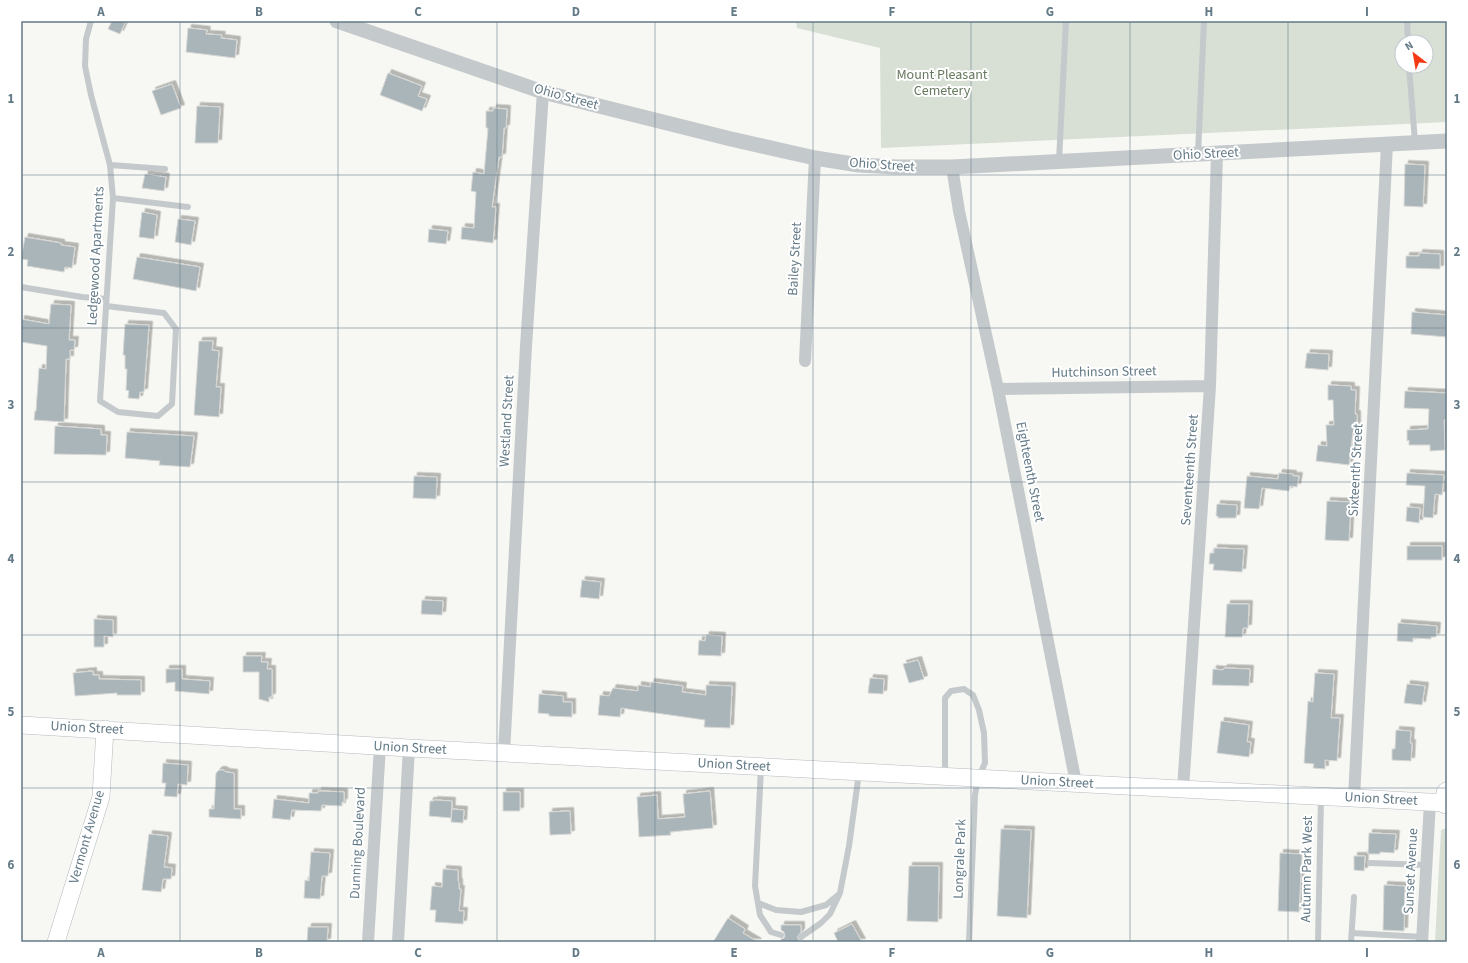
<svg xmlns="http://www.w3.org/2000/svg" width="1468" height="963" font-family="'Source Sans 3',sans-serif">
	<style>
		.green { fill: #d8dfd4; fill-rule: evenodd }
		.building { fill: #aab5b9; stroke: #d8d8d6; filter: url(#shadow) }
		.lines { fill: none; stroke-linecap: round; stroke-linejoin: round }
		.secondary-casing { stroke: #b6bcc0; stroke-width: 18 }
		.motorway-casing { stroke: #b8bcbf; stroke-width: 22 }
		.service { stroke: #c4c9cc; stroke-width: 6 }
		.minor { stroke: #c4c9cc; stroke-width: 12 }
		.tertiary { stroke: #c4c9cc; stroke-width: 15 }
		.secondary { stroke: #fff; stroke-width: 17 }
		.motorway { stroke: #fff; stroke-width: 21 }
		.grid { fill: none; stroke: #637a87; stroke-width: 1; stroke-opacity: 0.55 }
		.labels { text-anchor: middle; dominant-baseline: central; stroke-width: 4; stroke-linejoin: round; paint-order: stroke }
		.park-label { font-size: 14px; fill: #66795e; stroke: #fff }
		.street-label { font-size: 14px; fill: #637a87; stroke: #fff }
		.neatline { fill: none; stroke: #637a87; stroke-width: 1.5 }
		.grid-label { font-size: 13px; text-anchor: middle; font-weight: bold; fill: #637a87 }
	</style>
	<defs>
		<filter id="shadow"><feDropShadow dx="3.5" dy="-3.5" stdDeviation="0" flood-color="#0004"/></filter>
	</defs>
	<rect width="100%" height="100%" fill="#f7f7f3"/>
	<!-- green -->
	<path class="green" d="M796,21H1447V122L881,148L880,48L797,28ZM1402,42H1426V66H1402Z
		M1447,828V942H1435L1441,830Z"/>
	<!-- building -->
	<path class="building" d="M112,21H126L120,34L108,29Z
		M188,28L207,30L206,34L222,35L221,38L237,40L235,58L186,52Z
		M388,73L422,86L418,96L427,99L422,111L380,95Z
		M172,84L181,108L161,115L152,91Z
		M197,106L220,107L218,143H195Z
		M493,108L507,109L506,128H504L502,157H499L492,207H496L493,243L461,239L462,227L474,228L476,192L471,191L473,172L484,174L488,128H486V111H493Z
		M1405,164L1425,165L1423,207L1404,206Z
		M145,174L166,177L164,191L142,188Z
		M142,212L157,215L154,239L139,237Z
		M178,219L195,221L191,245L175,242Z
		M429,229L448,231L446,244L428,242Z
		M25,237L61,243V245L75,247L72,268L65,267L64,272L27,266L28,260L21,259Z
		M1419,253L1440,254V269L1406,268V256H1419Z
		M137,257L200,267L196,291L133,279Z
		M51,304L71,305L69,340H75L74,350H70V359H66L64,422L34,420L35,411H36L39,368L46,369L47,346L21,342V319L49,324Z
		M1412,312L1447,315V337L1411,334Z
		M125,324L149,325L144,392H140L139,399L128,398L129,391L126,390L127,369H125V355H123Z
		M199,341H213L212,350L219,351L216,387H221L219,417L194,415Z
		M1307,353L1329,354L1328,370L1305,368Z
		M1328,385L1351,386V390H1356L1355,414H1357V432H1353L1349,465L1316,461L1318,445L1327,446L1326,425H1334L1333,400H1328Z
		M1405,391L1447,393V420H1444L1445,450L1430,451V445H1409V440L1407,441V430L1428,429L1429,409L1404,408Z
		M55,426L101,429V435H107L106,455L54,454Z
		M127,432L194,436L190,467L159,465L160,461L125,458Z
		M1279,473L1293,474V476H1299L1297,487L1290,486L1289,491L1262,488L1259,509L1244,508L1247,476L1278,479Z
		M1407,473L1444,475L1442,495L1435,494L1433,518L1423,517L1425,486L1406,485Z
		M414,476L437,477L436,499L413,498Z
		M1327,501L1351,502L1349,541L1325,540Z
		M1217,504L1237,505L1236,518H1218V516H1216Z
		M1407,507L1420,508L1419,523L1406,521Z
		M1407,546H1442V560H1407Z
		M1214,548L1244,549L1242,572L1213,570L1214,564H1209L1210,553H1214Z
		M582,580L601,582L599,599L580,597Z
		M422,600L443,601L442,615L421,614Z
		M1227,604H1249L1248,628H1243L1242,637H1225Z
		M94,619L113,620V637L104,636V647H94Z
		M1398,623L1437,626L1436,637H1431V639L1413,638V642L1397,641Z
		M706,635L722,636L721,656L698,655L699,640L705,641Z
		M243,656H262L261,662H268L267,669H272V697H269V702L259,699V672H243Z
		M918,660L924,679L909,683L903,664Z
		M1224,668L1250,669L1249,686L1212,685L1213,669L1223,670Z
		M166,669H182V679L210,681L209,694L175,691V682L166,683Z
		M93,671V675H99V679L141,680V695H117V693L75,696L73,673Z
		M1315,673L1334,674L1331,718H1340L1337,761L1325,760V769L1313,768L1314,764L1304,763L1308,701L1313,702Z
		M870,678L884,679L883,694L868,693Z
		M651,682L683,686L682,692L706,695V685L732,686L730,728L704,727L705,720L621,708L620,717L598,715L600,695L609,696L613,688L638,691V685L650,687Z
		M1407,684L1425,686L1422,705L1404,703Z
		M539,694L563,696V702H572V717L549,716V714L538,713Z
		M1221,721L1249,725L1247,742H1251L1249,757L1217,753Z
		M1396,730L1411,731L1410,743H1412L1411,761L1392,760V749H1395Z
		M163,763L188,765L187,785L178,784L177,797L164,796L166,783H162Z
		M219,770H223L226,772L234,773V809H241V819L209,817V809H214L216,773Z
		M318,791L344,792V802H342V806L322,805L321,811L292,810L290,820L272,818L274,799L309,803V793H318Z
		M710,791L713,828L670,832L671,835L639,837L637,797L657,795L658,819L685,817L683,794Z
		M503,792H520V811H503Z
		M434,800L452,801L451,818L429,816L430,801H434Z
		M452,809L464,810L463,823L451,822Z
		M570,811L571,834L550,835L549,812Z
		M1001,829L1031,830L1027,918L997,916Z
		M1369,833L1396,834L1394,853L1380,852V854H1368Z
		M149,834L168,836L164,867L172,868L171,879H163L161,892L142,890Z
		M311,852L330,853L328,876H322L320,899L304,898L305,880L309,881Z
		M1280,853L1302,854L1299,912L1278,911Z
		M1354,856H1365L1364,871L1354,870Z
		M909,866H939L938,922L907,921Z
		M443,869L458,870V881L459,882V889H461L459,911H464L463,924L435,922L436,910H430L432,886L442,887Z
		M1384,885L1405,886L1404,931L1383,930Z
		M728,918L745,929L743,933L758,942H713Z
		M852,924L862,942H838L834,933Z
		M781,925H801V932L797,937L800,942H781V939L784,938L785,936L784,932L781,930Z
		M308,927H328L327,942H307Z"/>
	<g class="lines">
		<!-- secondary casing -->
		<g class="secondary-casing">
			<path id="secondary" d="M21,725L409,748L1447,803
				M56,942L101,797L105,729"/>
		</g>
		<!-- motorway casing -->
		<g class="motorway-casing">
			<path id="motorway" d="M1446,803L1447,793"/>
		</g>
		<!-- service -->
		<path class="service" d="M91,21L86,39L85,66L91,95L110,165L113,198L100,401L118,412L158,416L172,404L176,329L164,313L106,306
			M1407,21L1408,42
			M1409,66L1415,142
			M1198,154L1204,21
			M1059,161L1066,21
			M110,165L165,169
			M113,198L188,207
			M21,287L82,297L106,299
			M761,768L755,886L760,915L771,932L781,935
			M945,774V698L951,691L964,689L973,695L979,710L984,733L985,763L978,778L975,795L969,942
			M1370,863L1427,865
			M758,903L776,910L801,912L826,905L838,895
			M1352,933L1423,937
			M801,937L821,923L830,914L840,893L849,846L859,773
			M1318,942L1321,798
			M1351,942L1354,897"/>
		<!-- minor -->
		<path class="minor" d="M952,167L959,211L998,389L1076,783
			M805,361L815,158
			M998,389L1210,386
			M504,753L526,346L543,92
			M1183,789L1210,386L1217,153
			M1354,798L1387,144
			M368,942L380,746
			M398,942L409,748
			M1422,942L1430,802"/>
		<!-- tertiary -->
		<path class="tertiary" d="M337,21L543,92L731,139L815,158L859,165L896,167H952L1447,141"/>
		<!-- secondary -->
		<use href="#secondary" class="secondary"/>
		<!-- motorway -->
		<use href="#motorway" class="motorway"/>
	</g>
	<!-- grid -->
	<path class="grid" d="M180,21V942M338,21V942M497,21V942M655,21V942M813,21V942M971,21V942M1130,21V942M1288,21V942M21,175H1447M21,328H1447M21,482H1447M21,635H1447M21,788H1447"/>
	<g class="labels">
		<!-- park labels -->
		<g class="park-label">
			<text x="942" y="75">Mount Pleasant<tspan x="942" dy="16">Cemetery</tspan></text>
		</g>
		<!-- street labels -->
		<g class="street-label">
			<text transform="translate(566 97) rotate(15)">Ohio Street</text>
			<text transform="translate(1206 154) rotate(-3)">Ohio Street</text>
			<text transform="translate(882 165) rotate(4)">Ohio Street</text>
			<text transform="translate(96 256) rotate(-87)">Ledgewood Apartments</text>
			<text transform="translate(795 259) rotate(-87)">Bailey Street</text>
			<text transform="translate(1104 372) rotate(-1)">Hutchinson Street</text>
			<text transform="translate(507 421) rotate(-87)">Westland Street</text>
			<text transform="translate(1190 470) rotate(-86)">Seventeenth Street</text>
			<text transform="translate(1356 470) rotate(-87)">Sixteenth Street</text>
			<text transform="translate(1030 472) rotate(79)">Eighteenth Street</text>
			<text transform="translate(87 728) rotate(3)">Union Street</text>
			<text transform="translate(410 748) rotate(3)">Union Street</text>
			<text transform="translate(734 765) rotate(3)">Union Street</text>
			<text transform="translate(1057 782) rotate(3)">Union Street</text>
			<text transform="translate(1381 799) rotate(3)">Union Street</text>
			<text transform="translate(87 837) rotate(-74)">Vermont Avenue</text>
			<text transform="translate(358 843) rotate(-87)">Dunning Boulevard</text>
			<text transform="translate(960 859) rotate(-88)">Longrale Park</text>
			<text transform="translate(1307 869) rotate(-89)">Autumn Park West</text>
			<text transform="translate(1411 871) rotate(-87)">Sunset Avenue</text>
		</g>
	</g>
	<!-- border -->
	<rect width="1468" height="963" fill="none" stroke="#ffffff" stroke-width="44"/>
	<!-- north arrow -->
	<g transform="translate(1414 54) rotate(329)"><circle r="19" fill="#ffffff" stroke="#c1cacf"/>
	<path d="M0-3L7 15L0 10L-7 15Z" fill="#f53915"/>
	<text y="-6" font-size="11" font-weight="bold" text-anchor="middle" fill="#637a87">N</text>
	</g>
	<rect x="22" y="22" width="1424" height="919" class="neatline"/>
	<g class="grid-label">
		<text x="101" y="16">A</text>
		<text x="259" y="16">B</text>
		<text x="418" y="16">C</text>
		<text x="576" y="16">D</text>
		<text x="734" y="16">E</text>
		<text x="892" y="16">F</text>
		<text x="1050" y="16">G</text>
		<text x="1209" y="16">H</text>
		<text x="1367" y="16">I</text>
		<text x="11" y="103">1</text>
		<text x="1457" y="103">1</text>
		<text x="11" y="256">2</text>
		<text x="1457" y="256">2</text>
		<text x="11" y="409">3</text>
		<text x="1457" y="409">3</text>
		<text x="11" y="563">4</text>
		<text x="1457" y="563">4</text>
		<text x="11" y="716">5</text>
		<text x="1457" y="716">5</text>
		<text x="11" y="869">6</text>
		<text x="1457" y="869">6</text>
		<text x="101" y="957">A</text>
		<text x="259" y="957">B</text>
		<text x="418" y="957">C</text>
		<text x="576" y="957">D</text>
		<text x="734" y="957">E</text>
		<text x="892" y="957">F</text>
		<text x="1050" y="957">G</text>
		<text x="1209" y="957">H</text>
		<text x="1367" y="957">I</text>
	</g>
</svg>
